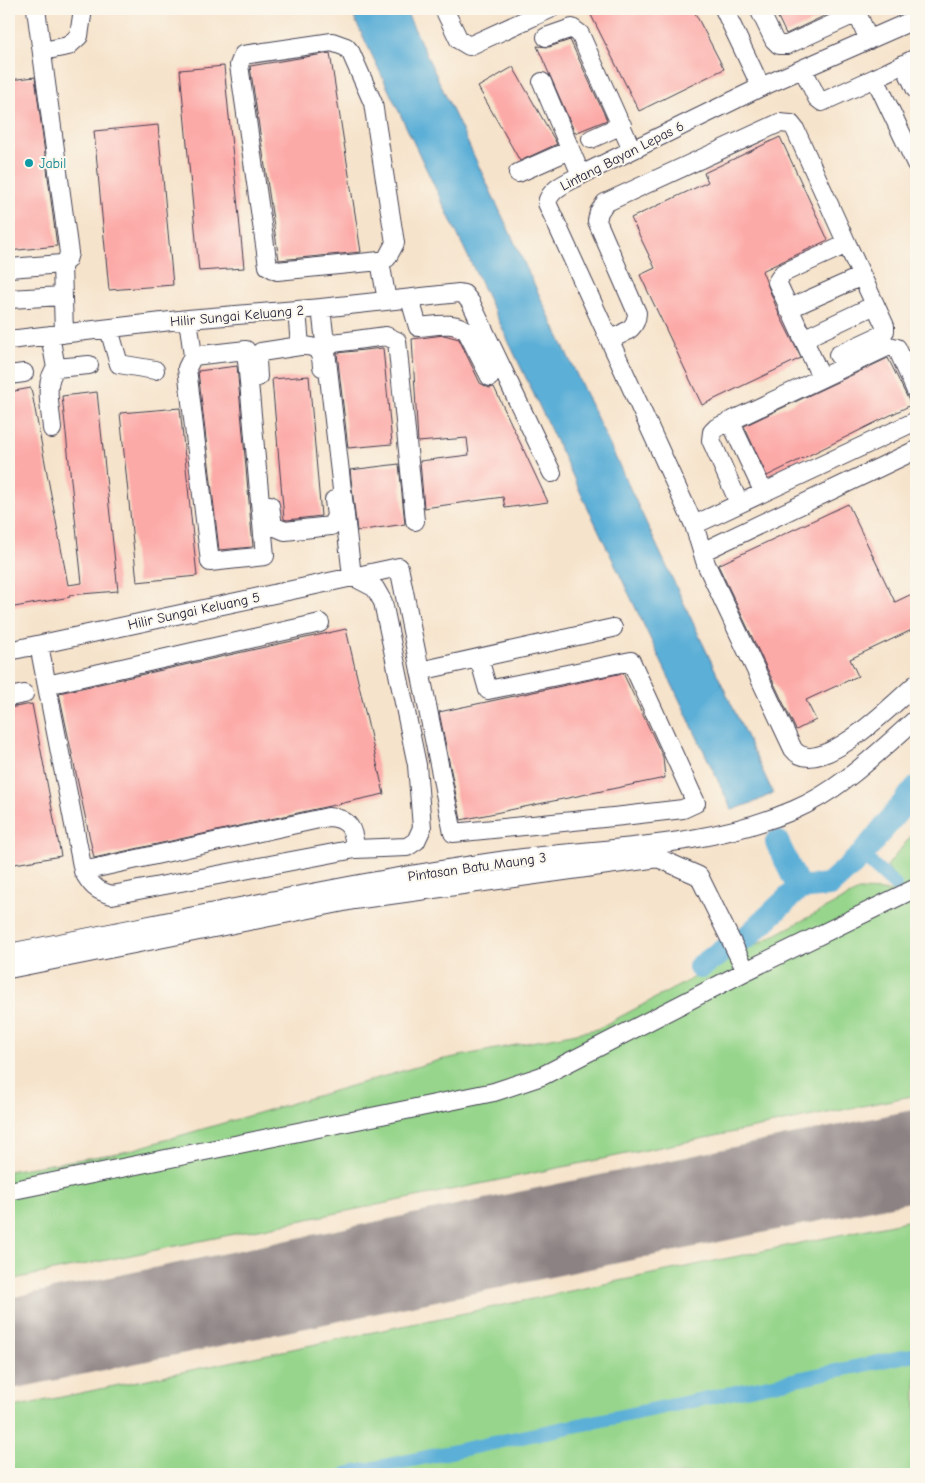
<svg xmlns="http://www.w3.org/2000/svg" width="925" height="1483" font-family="'Comic Neue',sans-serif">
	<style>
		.green { fill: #96d58b; stroke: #5c7c63 }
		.water { fill: #5bafd7; stroke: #3e6889 }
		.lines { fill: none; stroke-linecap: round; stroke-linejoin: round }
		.canal { stroke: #5bafd7; stroke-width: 14 }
		.river { stroke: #5bafd7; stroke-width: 24 }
		.runway { stroke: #8c8283; stroke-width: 90 }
		.building { fill: #fcaaa8 }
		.minor-casing { stroke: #423f51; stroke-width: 20 }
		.minor { stroke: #fff; stroke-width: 18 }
		.culture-dot { fill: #0f9aa8; stroke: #fbf7ec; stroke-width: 2 }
		.labels { text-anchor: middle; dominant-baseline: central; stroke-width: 4; stroke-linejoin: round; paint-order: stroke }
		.street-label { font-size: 14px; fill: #22223b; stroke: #fbf7ec }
		.culture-label { font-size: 14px; fill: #0d838f; stroke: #fbf7ec; text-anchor: start }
	</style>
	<rect width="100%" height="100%" fill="#fbf7ec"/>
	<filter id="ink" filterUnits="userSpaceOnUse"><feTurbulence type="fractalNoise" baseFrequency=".02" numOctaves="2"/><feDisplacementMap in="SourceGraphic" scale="10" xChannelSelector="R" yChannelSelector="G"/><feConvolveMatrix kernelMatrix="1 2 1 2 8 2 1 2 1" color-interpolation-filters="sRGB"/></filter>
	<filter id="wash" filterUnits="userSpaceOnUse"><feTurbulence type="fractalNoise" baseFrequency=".0096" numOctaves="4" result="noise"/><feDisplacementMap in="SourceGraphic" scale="20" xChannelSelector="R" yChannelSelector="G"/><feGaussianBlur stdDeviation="1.12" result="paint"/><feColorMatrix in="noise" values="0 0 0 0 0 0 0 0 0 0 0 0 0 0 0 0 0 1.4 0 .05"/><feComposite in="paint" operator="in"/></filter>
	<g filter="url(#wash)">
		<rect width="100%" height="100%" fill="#f6e3cb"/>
		<!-- green -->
		<path class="green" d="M916,830V1095L9,1280V1171L124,1152L440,1060L597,1029L860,890L904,892L895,885L893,875L887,866Z
			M916,1219V1474H9V1408Z"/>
		<!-- water -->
		<path class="water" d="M350,9H405L773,793L757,801L732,810Z"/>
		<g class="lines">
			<!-- canal -->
			<path class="canal" d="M862,855L895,885
				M346,1474L916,1354"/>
			<!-- river -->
			<path class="river" d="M777,842L799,888
				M737,942L747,937L799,888L829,885L862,855L916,788
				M700,967L727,948"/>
			<!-- runway -->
			<path class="runway" d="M9,1344L916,1155"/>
		</g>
		<g id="blocks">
			<!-- building -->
			<path class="building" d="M588,9H693L724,69L639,111Z
				M774,9H839L786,34Z
				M570,40L607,120L575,133L537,46L549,47Z
				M330,53L361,252L279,260L250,66Z
				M224,66L244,268L199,271L180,70Z
				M513,67L557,144L520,161L478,87Z
				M35,77L57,246L9,251V80Z
				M158,125L173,285L109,290L94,131Z
				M780,137L828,240L762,271L779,314L801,358L702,405L640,275L655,268L631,218L708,182L704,173Z
				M444,335L459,339L480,383L489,388L494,387L548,502L505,508L503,497L424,508L420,461L469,455L467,438L418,442L412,339Z
				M383,348L392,444L348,448L337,353Z
				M888,358L911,405L767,476L744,426Z
				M237,366L253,547L219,550L198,371Z
				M309,376L321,516L287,520L284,519L272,379Z
				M31,388L68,585L82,583L62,396L97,392L118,591L69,595L70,597L9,608V392Z
				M180,408L197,576L137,582L120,413Z
				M399,464L405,524L357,531L350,470Z
				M848,504L895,602L916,592V628L850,659L858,676L806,700L816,720L796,730L718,565Z
				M346,629L384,794L94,858L59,693Z
				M623,673L663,757L665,778L461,820L439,712Z
				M32,704L61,856L9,865V708Z"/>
		</g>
	</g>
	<g filter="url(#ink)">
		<use href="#blocks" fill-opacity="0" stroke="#423f51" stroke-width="1"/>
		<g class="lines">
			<!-- minor casing -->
			<g class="minor-casing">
				<path id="minor" d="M444,9L459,40L469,46L550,9
					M724,9L761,87
					M759,9L774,40L779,45H787L857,13L869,40
					M916,19L761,87L581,175C569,182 550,188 547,203L694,525L706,564L793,749C818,782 896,701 916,684
					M546,37L572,28L580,34L632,150
					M43,51L68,46L79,36L83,9
					M916,58L904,64L916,90
					M803,69L817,98L822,102L875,78L916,164
					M875,78L904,64
					M542,82L581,175
					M591,139L622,125
					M518,173L570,150
					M380,261L277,271L268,266L239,65L243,55L332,42L346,47L351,53L373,103L395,243L387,258L380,261L387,301
					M62,264L64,334
					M9,268L62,264L67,260L69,253L36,9
					M9,299L63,296
					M410,299L418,327C434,326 455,320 467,332L490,377
					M788,309L862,276
					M188,319L193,356L187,368L210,562L265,556L246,350L193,356
					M109,329L119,364L155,370
					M50,335L56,368C43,383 51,410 52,429
					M611,339C625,332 636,330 637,313L597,221L599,212L605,203L779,123L791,124L795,129L847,244
					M803,339L875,305
					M9,340L188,319L321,308L459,293L464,294L471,303L552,473
					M326,344L386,336L397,341L415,521
					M300,346C317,345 321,351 322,367
					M56,368L89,365
					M9,375L24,373
					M258,377L257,360L261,352L300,346L297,310
					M821,377L777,282L783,273L847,244L885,326V331L881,335L838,355
					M730,421L763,491
					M739,503L711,440L712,432L716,428L889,346L897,348L916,391
					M270,505L273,526L285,531L331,526L336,516L334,500
					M694,525L916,421
					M702,552L916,450
					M39,645L83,871C91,885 96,891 112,895L355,849L407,847L416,841L422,828L417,765L383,602L375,588L352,576L321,308
					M9,651L399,567L453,833L623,816L683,809L696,803L631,661L488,690L479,658
					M420,671L613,628
					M47,685L320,623
					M9,697L24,694
					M83,871L328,817C349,818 354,829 355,849
					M9,953C174,921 340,884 507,860C603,847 703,849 794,810C841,790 878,752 916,719
					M9,969L354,900L658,858L699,876L746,971
					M9,1191L494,1092L542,1076L746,971L916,888"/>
			</g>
			<!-- minor -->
			<use href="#minor" class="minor"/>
		</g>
	</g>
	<!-- markers -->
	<circle class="culture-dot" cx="29" cy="163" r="5"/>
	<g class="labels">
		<!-- street labels -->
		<g class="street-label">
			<text transform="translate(622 156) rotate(-27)">Lintang Bayan Lepas 6</text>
			<text transform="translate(237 316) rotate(-5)">Hilir Sungai Keluang 2</text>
			<text transform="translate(194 611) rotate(-12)">Hilir Sungai Keluang 5</text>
			<text transform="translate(477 867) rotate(-8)">Pintasan Batu Maung 3</text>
		</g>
		<!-- culture labels -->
		<g class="culture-label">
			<text x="39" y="163">Jabil</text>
		</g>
	</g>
	<!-- margin -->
	<rect width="925" height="1483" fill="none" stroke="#fbf7ec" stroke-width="30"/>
</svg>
